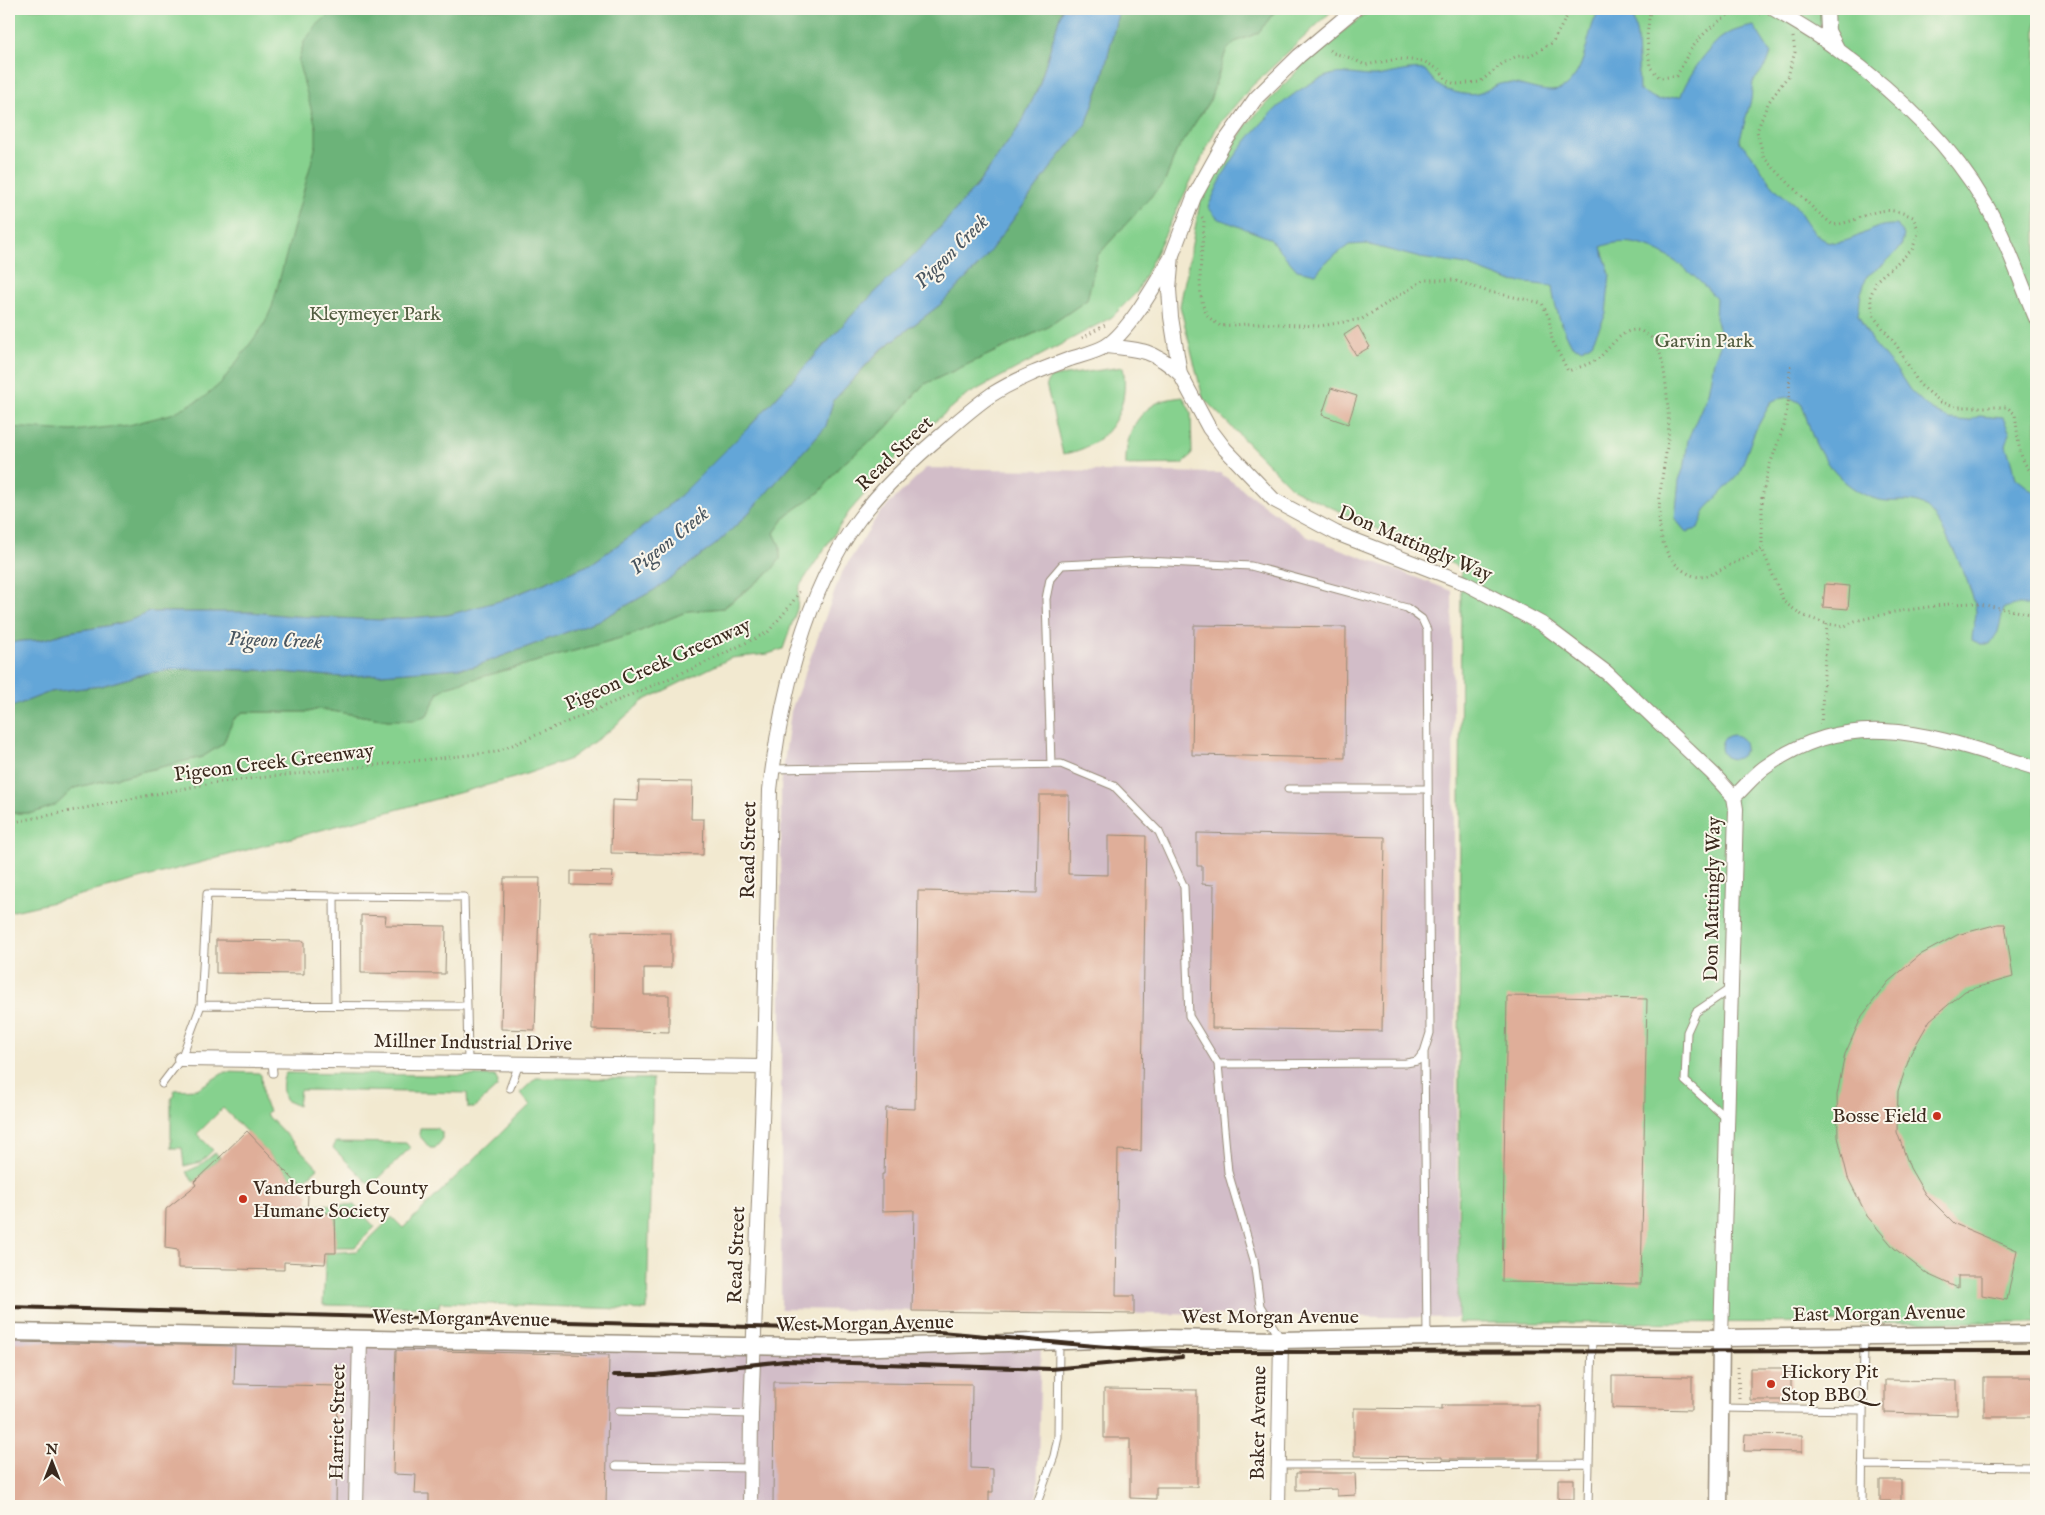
<svg xmlns="http://www.w3.org/2000/svg" width="2045" height="1515" font-family="'IM FELL English',serif">
	<style>
		.industrial { fill: #d2bdc8 }
		.green { fill: #86d18e; stroke: #607e56 }
		.forest { fill: #6cb379; stroke: #546e4c }
		.water { fill: #64a6d8; stroke: #50687b }
		.building { fill: #dfae99 }
		.lines { fill: none; stroke-linecap: round; stroke-linejoin: round }
		.service-casing { stroke: #968a77; stroke-width: 9 }
		.minor-casing { stroke: #968a77; stroke-width: 16 }
		.tertiary-casing { stroke: #968a77; stroke-width: 19 }
		.path { stroke: #968a77; stroke-width: 3; stroke-dasharray: 1 4; stroke-linecap: butt }
		.service { stroke: #fff; stroke-width: 7 }
		.minor { stroke: #fff; stroke-width: 14 }
		.tertiary { stroke: #fff; stroke-width: 16 }
		.rail { stroke: #3b2a1e; stroke-width: 4 }
		.poi-dot { fill: #c8321e; stroke: #fbf7ec; stroke-width: 2 }
		.labels { text-anchor: middle; dominant-baseline: central; stroke-width: 4; stroke-linejoin: round; paint-order: stroke }
		.park-label { font-size: 20px; fill: #525c40; stroke: #fbf7ec }
		.street-label { font-size: 20px; fill: #3b2a1e; stroke: #fbf7ec }
		.poi-label { font-size: 20px; fill: #3b2a1e; stroke: #fbf7ec; text-anchor: start }
		.water-label { font-size: 21px; font-style: italic; fill: #49555f; stroke: #fbf7ec }
	</style>
	<rect width="100%" height="100%" fill="#fbf7ec"/>
	<filter id="ink" filterUnits="userSpaceOnUse"><feTurbulence type="fractalNoise" baseFrequency=".02" numOctaves="2"/><feDisplacementMap in="SourceGraphic" scale="10" xChannelSelector="R" yChannelSelector="G"/><feConvolveMatrix kernelMatrix="1 2 1 2 8 2 1 2 1" color-interpolation-filters="sRGB"/></filter>
	<filter id="wash" filterUnits="userSpaceOnUse"><feTurbulence type="fractalNoise" baseFrequency=".0096" numOctaves="4" result="noise"/><feDisplacementMap in="SourceGraphic" scale="20" xChannelSelector="R" yChannelSelector="G"/><feGaussianBlur stdDeviation="1.12" result="paint"/><feColorMatrix in="noise" values="0 0 0 0 0 0 0 0 0 0 0 0 0 0 0 0 0 1.4 0 .05"/><feComposite in="paint" operator="in"/></filter>
	<g filter="url(#wash)">
		<rect width="100%" height="100%" fill="#f2e9d0"/>
		<!-- industrial -->
		<path class="industrial" d="M926,468L1220,473L1308,537L1452,591L1458,1318L781,1309V786L791,711L841,574L878,515Z
			M9,1332L754,1347L1041,1341L1037,1506H9Z"/>
		<!-- green -->
		<path class="green" d="M9,9H1062L448,615L17,641L9,644Z
			M1277,9H1334L1252,86L1218,125L1137,292L1112,317L967,395L908,444L849,512L799,587L797,609L783,649L768,654L731,658L643,701L609,731L568,760L514,778L58,901L9,912V813H33L56,805L74,788L202,757L223,744L233,720L243,712H308L319,709L388,720L427,715L439,692L449,686L631,635L688,611L724,608L771,571L780,559V546L774,533L786,516L821,491L838,468L886,428L923,385L1046,328L1087,300L1097,256L1165,181L1176,152L1210,100L1226,51L1235,42L1258,33Z
			M1372,9H2036V1322L1458,1323L1461,568L1294,490L1203,398L1180,306L1201,197L1247,124L1310,57Z
			M1123,367C1131,410 1107,448 1063,454L1046,384L1051,377Z
			M1183,397L1191,412L1192,454L1183,464L1126,465C1125,439 1134,414 1159,402C1166,399 1175,398 1183,397Z
			M225,1072L259,1073L261,1075L263,1099L269,1111L266,1114L318,1168L299,1185L223,1108L197,1134L213,1150L201,1162L184,1166L182,1148H171V1099L175,1095L174,1090L197,1089Z
			M286,1073L495,1076L498,1082L497,1087L474,1108H468L467,1093L300,1090L298,1106L285,1100C282,1092 281,1080 286,1073Z
			M536,1078L653,1079L647,1310L440,1302L439,1307L323,1305L326,1253L357,1251L392,1217L403,1228L530,1105L520,1093Z
			M420,1128H436L442,1132V1140L435,1148H430L419,1135Z
			M336,1142L406,1143L410,1148L371,1186L333,1148Z
			M215,1153L220,1157L194,1182L186,1172L199,1166Z
			M308,1204L354,1205L375,1227L355,1247H335V1213H308Z"/>
		<!-- forest -->
		<path class="forest" d="M335,9H1062L1039,86L1021,124L978,184L931,238L855,312L750,426L681,495L647,524L591,564L503,600L448,615L381,620L292,616L251,612H149C123,626 97,627 69,632C59,634 50,639 39,640C28,641 19,640 9,644V427L72,431L129,425L171,414L203,398L221,383L264,325L272,307L316,145V127L298,61L304,42L315,27Z
			M1119,9H1277L1258,33L1235,42L1226,51L1210,100L1176,152L1165,181L1097,256L1087,300L1046,328L923,385L886,428L838,468L821,491L786,516L774,533L780,546V559L771,571L723,608L688,611L631,635L449,686L439,692L427,715L415,720H388L319,709L308,712H243L233,720L223,744L202,757L74,788L56,805L33,813H9V708L50,692L101,686L147,673L181,669L258,670L342,677L473,667L602,619L654,590L715,545L744,518L826,426L833,401L879,352L941,304L982,262L1058,158L1086,125L1103,76Z"/>
		<!-- water -->
		<path class="water" d="M1062,9H1119L1103,76L1086,125L1058,158L982,262L941,304L878,352L833,401L826,426L744,518L715,545L654,590L602,619L473,667L342,677L258,670L181,669L147,673L101,686L50,692L9,708V644C19,640 28,641 39,640C50,639 59,634 69,632C97,627 123,626 149,612H251L292,616L381,620L448,615L503,600L591,564L647,524L681,495L750,426L855,312L931,238L978,184L1021,124L1039,86Z
			M1600,9H1631L1637,36L1639,90L1658,100L1681,96C1685,80 1708,48 1721,38C1731,31 1742,28 1754,26L1771,53L1767,64L1753,82L1751,100L1739,142C1755,154 1762,174 1776,189C1782,195 1788,199 1794,204C1804,216 1813,239 1831,242C1847,245 1866,230 1882,226C1887,225 1892,225 1897,225L1904,235L1901,247L1884,264L1867,276L1861,293L1858,315L1871,340L1898,372L1910,390L1930,409L1949,419L1969,421L1979,416L2003,418L2010,433L2006,445L2016,478L2036,494V605H2015L2004,608L1998,632L1990,644H1980L1972,640C1972,631 1975,623 1976,614C1977,595 1942,520 1927,508C1915,498 1901,502 1887,501C1859,499 1832,474 1819,450C1811,436 1807,419 1802,404L1789,397L1777,399L1771,402L1754,433L1739,474L1705,510L1698,529L1686,532L1675,519L1679,480L1685,464L1688,439L1708,393L1714,360L1722,340L1715,318L1716,298C1688,268 1644,229 1601,247L1610,274L1606,314L1592,343L1582,349L1572,346C1562,327 1554,307 1552,286L1509,281L1467,265L1420,258L1366,244L1349,245L1325,263L1316,274L1297,270L1269,238L1217,218L1208,207C1215,192 1222,176 1231,162C1254,129 1288,90 1327,76C1344,70 1359,77 1376,76C1393,74 1407,68 1425,70C1432,79 1439,89 1451,91C1458,93 1470,96 1477,94C1489,91 1496,82 1509,83C1526,84 1552,99 1567,85C1589,65 1585,32 1600,9Z
			M1721 747a12 12 0 1 1 24 0a12 12 0 1 1-24 0Z"/>
		<g id="blocks">
			<!-- building -->
			<path class="building" d="M1358,326L1370,347L1356,355L1344,335Z
				M1331,388L1357,396L1348,424L1322,415Z
				M1825,584L1850,586L1848,609L1823,607Z
				M1194,625L1346,627L1345,758L1192,755Z
				M639,781L692,782L691,819H704L703,855L611,853L612,800L638,801Z
				M1039,795H1069L1068,874L1108,875V835L1146,836L1141,1151L1118,1150L1116,1296H1134V1314L912,1311L914,1210L882,1211V1174H884L886,1108L915,1109L918,891L1037,893Z
				M1197,833L1385,837L1382,1031L1212,1028L1214,885L1202,884V866H1197Z
				M571,871L613,872L612,886L571,885Z
				M504,878H540L535,1030L501,1029Z
				M361,915L386,916L385,925L446,926L445,974L361,973Z
				M1998,924H2005L2013,977L1965,991L1930,1020L1911,1053L1898,1091L1897,1132L1910,1168L1925,1194L1955,1224L2017,1250L2007,1300L1982,1295V1276H1958V1288L1927,1274L1894,1248L1867,1216L1848,1178L1838,1137L1837,1095L1845,1054L1862,1016L1888,982L1920,955L1957,935Z
				M593,932L671,933V968H644V995H669V1032L592,1030Z
				M216,940L304,941V974L216,973Z
				M1507,996L1647,999L1641,1284L1502,1282Z
				M247,1131L308,1195L307,1213H335L336,1253H326L325,1264L284,1262V1270L178,1268V1250L165,1248L166,1209L196,1185L194,1182Z
				M9,1342L235,1346L234,1384L338,1386L336,1506H9Z
				M396,1350L609,1355L606,1506H429V1494H415L416,1475L393,1474Z
				M1750,1368H1791V1400H1750Z
				M1612,1376L1692,1377V1410L1612,1408Z
				M1984,1377H2036V1417H1984Z
				M1885,1380L1957,1381V1415L1885,1413Z
				M774,1382L972,1384L971,1468L993,1469V1492H989V1506H773Z
				M1104,1389L1197,1390V1487H1156V1499L1130,1498V1438H1104Z
				M1442,1405H1539V1459H1442V1457L1354,1456V1408L1442,1409Z
				M1745,1434L1802,1435V1452L1744,1451Z
				M1296,1473H1355L1356,1495L1337,1496V1489L1296,1490Z
				M1558,1479H1574V1499H1558Z
				M1880,1480H1901V1501H1880Z"/>
		</g>
	</g>
	<g filter="url(#ink)">
		<use href="#blocks" fill-opacity="0" stroke="#968a77" stroke-width="1"/>
		<g class="lines">
			<!-- service casing -->
			<g class="service-casing">
				<path id="service" d="M1051,765L1046,599L1050,579L1062,565L1145,561L1251,566L1407,608L1422,619L1427,630L1430,1033L1424,1052L1417,1061L1406,1063L1218,1064
					M772,769L1061,764L1114,786L1159,832L1184,887L1189,1016L1218,1064L1228,1172L1254,1260L1260,1306L1281,1339
					M1288,789H1428
					M334,896L464,897L467,1006
					M201,1005L207,894L334,896L335,1005
					M1424,1052L1427,1337
					M272,1060L273,1073
					M162,1084L181,1059L201,1005L467,1006L468,1062
					M510,1088L519,1064
					M1727,1119L1685,1081L1687,1032L1696,1012L1731,988
					M1721,1408L1863,1410
					M619,1411L751,1414
					M1279,1465L1589,1464
					M1862,1465L2036,1467
					M616,1466L751,1468
					M1036,1506L1054,1456L1058,1437L1059,1341
					M1588,1506L1592,1337
					M1862,1506L1864,1337"/>
			</g>
			<!-- minor casing -->
			<g class="minor-casing">
				<path id="minor" d="M1355,9L1299,56L1256,98L1224,143L1194,197L1172,255L1169,289L1171,317L1180,374L1209,428L1225,449L1274,500L1336,533L1465,583L1542,624L1607,673L1713,774L1734,797L1736,809L1734,882L1721,1338
					M1774,9C1795,22 1818,34 1838,50C1894,91 1950,143 1985,203C2007,240 2019,279 2036,318
					M1827,9L1828,31L1837,48
					M1106,346C1139,349 1155,350 1180,374
					M1734,797C1744,788 1753,776 1764,768C1855,701 1940,739 2036,768
					M181,1059L764,1067
					M356,1506L360,1339
					M750,1506L751,1414L764,1067L770,790C780,701 805,591 859,519C883,487 913,459 944,433C959,420 975,406 991,395C1016,379 1043,369 1070,359C1082,355 1096,352 1106,346C1129,332 1157,281 1171,258
					M1278,1506L1281,1340"/>
			</g>
			<!-- tertiary casing -->
			<g class="tertiary-casing">
				<path id="tertiary" d="M9,1332L847,1348L1162,1338L1281,1340L1485,1336L1721,1338L2036,1334
					M1719,1506L1721,1338"/>
			</g>
			<!-- path -->
			<path class="path" d="M1650,9L1647,37L1650,67L1660,78L1677,76C1693,40 1705,30 1737,9L1760,14
				M1793,37L1795,52L1788,76L1768,103L1757,131L1764,158L1815,210L1833,225C1867,221 1875,200 1913,217L1919,231L1912,250L1877,280L1870,297L1874,317L1897,346L1919,384L1941,402L1959,407H2007L2015,414C2019,438 2016,461 2036,476
				M1330,50L1333,53L1351,58L1365,65L1398,59L1423,61L1440,70L1447,81L1456,84L1480,82L1503,63L1517,56H1529L1552,43L1571,9
				M1202,217L1204,220C1204,245 1193,295 1208,316C1211,320 1217,323 1220,326L1260,323L1320,326L1362,319L1424,280H1453L1486,291L1542,303L1549,318L1552,340L1568,371C1577,368 1587,365 1596,360C1609,351 1622,325 1641,331C1645,333 1654,339 1656,343C1666,360 1670,420 1668,440C1663,479 1644,545 1684,571C1702,583 1712,574 1728,566C1740,560 1751,556 1762,549
				M1082,338L1107,324
				M1790,366L1789,397L1784,426L1769,467L1762,497V549L1784,602L1802,615L1827,624
				M1821,725L1827,624L1845,626L1855,621L1894,612L1949,604L1974,603L2036,615
				M9,823L212,783L496,752L694,668L768,632L790,606L801,589
				M1738,1367L1739,1398"/>
			<!-- service -->
			<use href="#service" class="service"/>
			<!-- minor -->
			<use href="#minor" class="minor"/>
			<!-- tertiary -->
			<use href="#tertiary" class="tertiary"/>
			<!-- rail -->
			<path class="rail" d="M9,1307L938,1332C1019,1338 1099,1348 1181,1352L2036,1351
				M614,1375H655L785,1361L1051,1369L1182,1357"/>
		</g>
	</g>
	<!-- markers -->
	<g class="poi-dot">
		<circle cx="1937" cy="1116" r="5"/>
		<circle cx="243" cy="1199" r="5"/>
		<circle cx="1771" cy="1384" r="5"/>
	</g>
	<g class="labels">
		<!-- park labels -->
		<g class="park-label">
			<text x="375" y="314">Kleymeyer Park</text>
			<text x="1704" y="341">Garvin Park</text>
		</g>
		<!-- street labels -->
		<g class="street-label">
			<text transform="translate(895 454) rotate(-44)">Read Street</text>
			<text transform="translate(1415 544) rotate(23)">Don Mattingly Way</text>
			<text transform="translate(658 665) rotate(-24)">Pigeon Creek Greenway</text>
			<text transform="translate(274 763) rotate(-7)">Pigeon Creek Greenway</text>
			<text transform="translate(749 850) rotate(-89)">Read Street</text>
			<text transform="translate(1713 899) rotate(-89)">Don Mattingly Way</text>
			<text transform="translate(473 1043) rotate(1)">Millner Industrial Drive</text>
			<text transform="translate(737 1255) rotate(-88)">Read Street</text>
			<text transform="translate(1879 1314) rotate(-1)">East Morgan Avenue</text>
			<text x="1270" y="1317">West Morgan Avenue</text>
			<text transform="translate(461 1319) rotate(1)">West Morgan Avenue</text>
			<text transform="translate(865 1324) rotate(-1)">West Morgan Avenue</text>
			<text transform="translate(338 1422) rotate(-89)">Harriet Street</text>
			<text transform="translate(1259 1423) rotate(-89)">Baker Avenue</text>
		</g>
		<!-- poi labels -->
		<g class="poi-label">
			<text x="1927" y="1116" text-anchor="end">Bosse Field</text>
			<text x="253" y="1188">Vanderburgh County<tspan x="253" dy="23">Humane Society</tspan></text>
			<text x="1781" y="1372">Hickory Pit<tspan x="1781" dy="23">Stop BBQ</tspan></text>
		</g>
		<!-- water labels -->
		<g class="water-label">
			<text transform="translate(952 252) rotate(-45)">Pigeon Creek</text>
			<text transform="translate(670 541) rotate(-39)">Pigeon Creek</text>
			<text transform="translate(275 641) rotate(2)">Pigeon Creek</text>
		</g>
	</g>
	<!-- margin -->
	<rect width="2045" height="1515" fill="none" stroke="#fbf7ec" stroke-width="30"/>
	<!-- north arrow -->
	<g transform="translate(52 1462)" stroke="#fbf7ec" stroke-width="4" paint-order="stroke">
	<path d="M0-4L9 19L0 12L-9 19Z" fill="#3b2a1e"/>
	<text y="-8" font-size="14" font-weight="bold" text-anchor="middle" fill="#3b2a1e">N</text>
	</g>
</svg>
